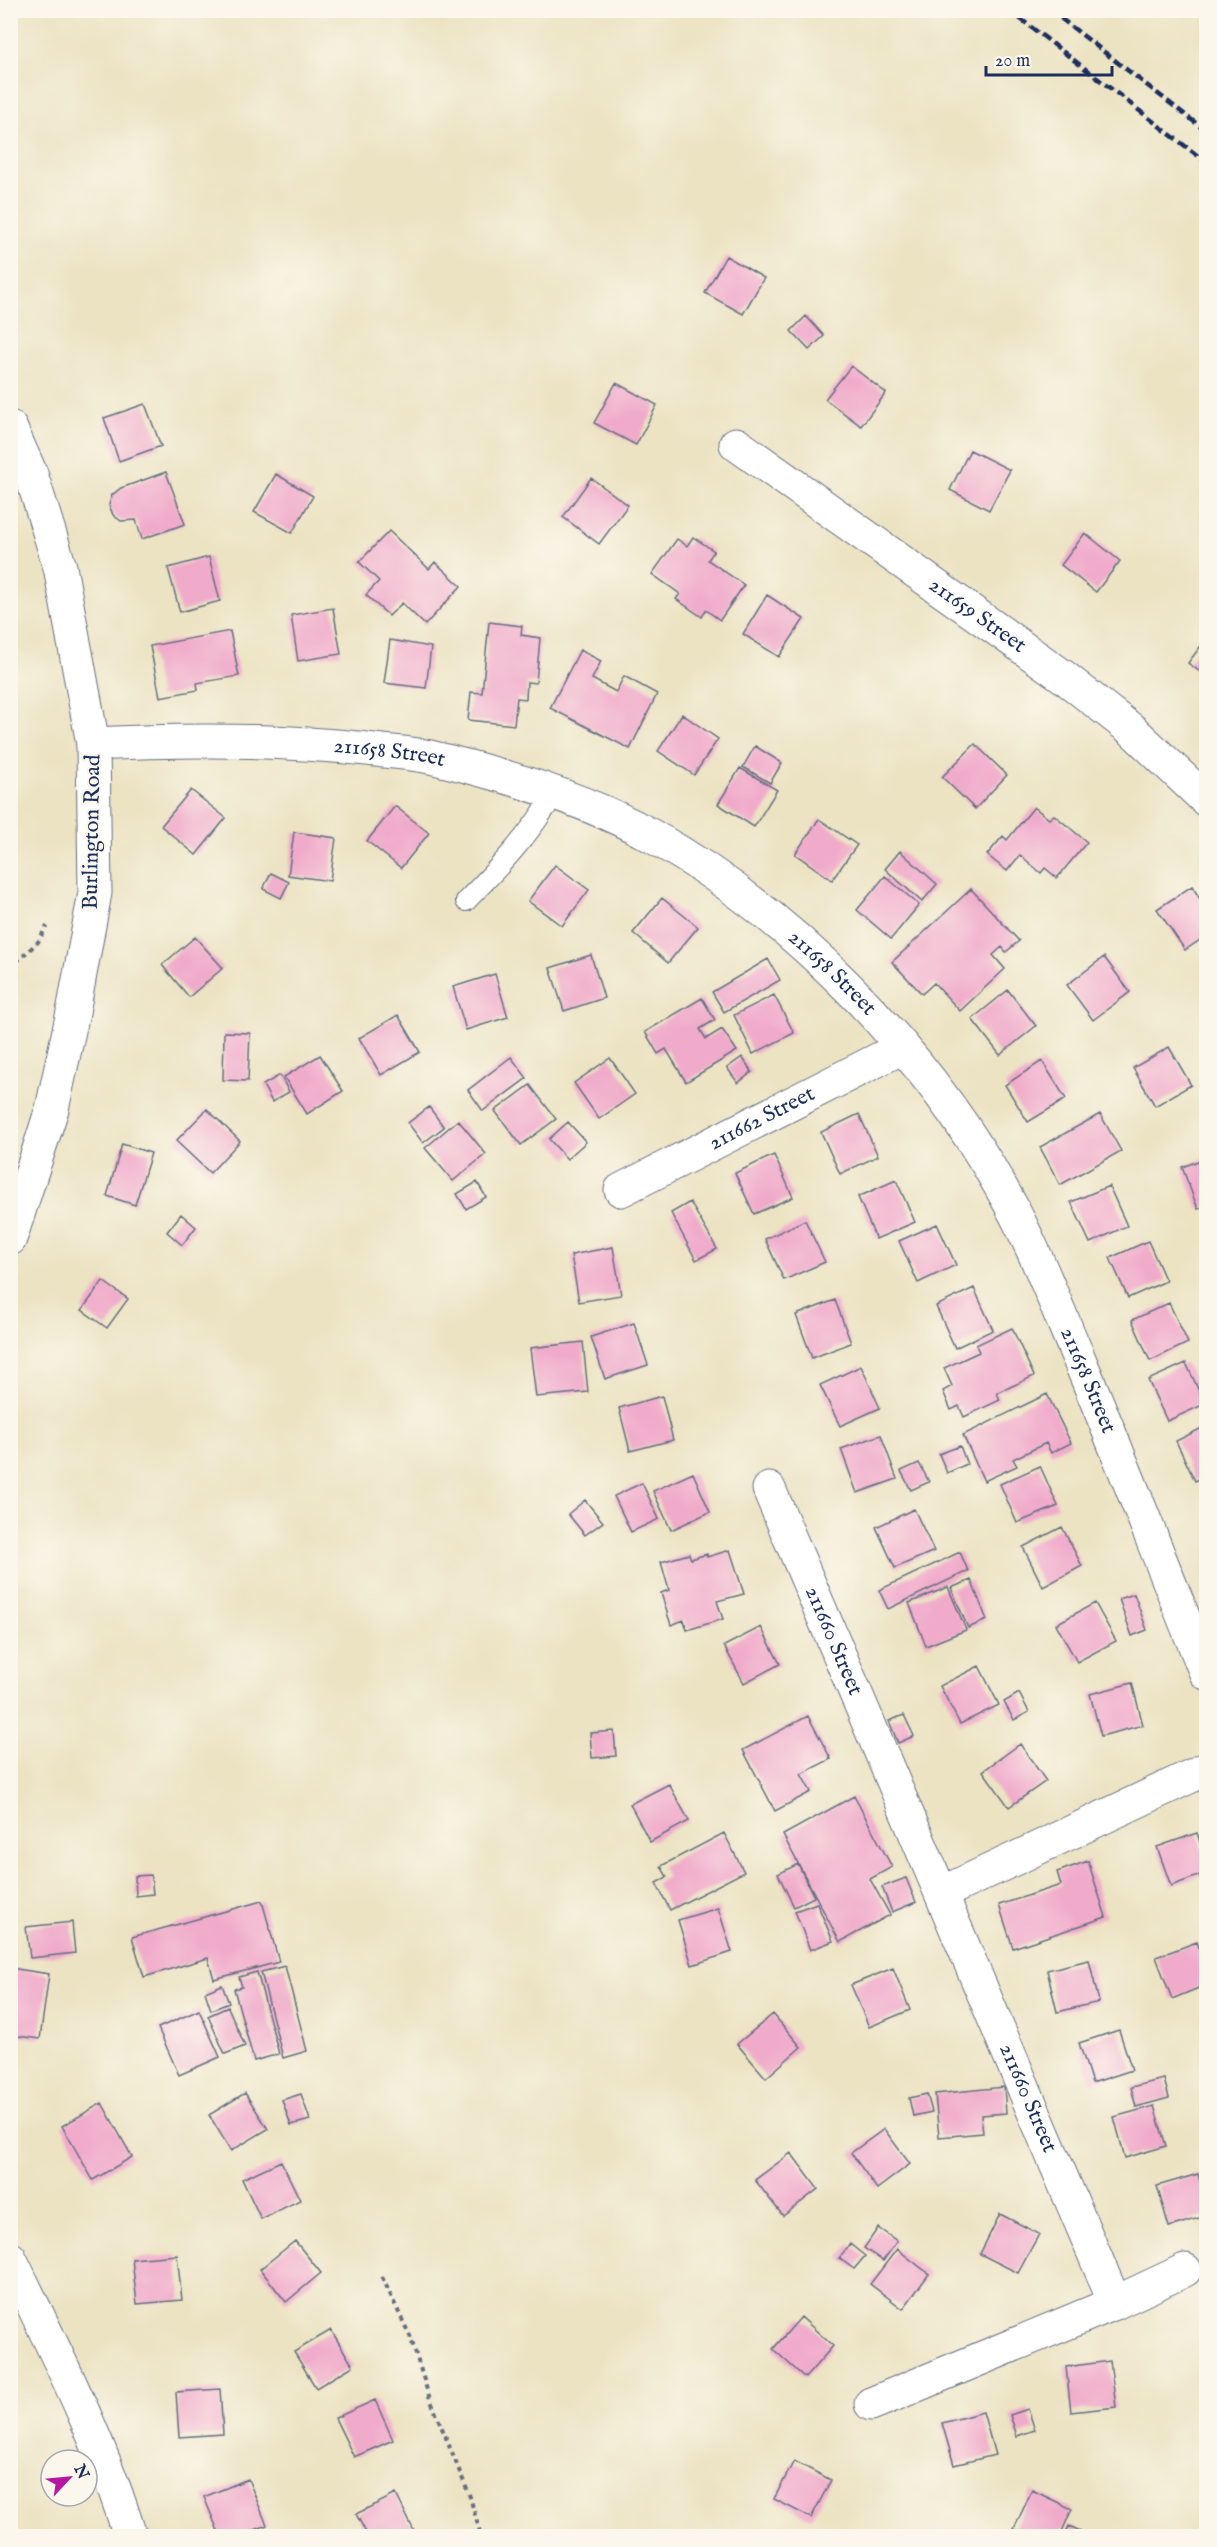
<svg xmlns="http://www.w3.org/2000/svg" width="1217" height="2547" font-family="'IM FELL English',serif">
	<style>
		.building { fill: #f0abca }
		.lines { fill: none; stroke-linecap: round; stroke-linejoin: round }
		.lane-casing { stroke: #646e81; stroke-width: 22 }
		.street-casing { stroke: #646e81; stroke-width: 35 }
		.path { stroke: #646e81; stroke-width: 4; stroke-dasharray: 4.5 4.5; stroke-linecap: butt }
		.lane { stroke: #fff; stroke-width: 20 }
		.street { stroke: #fff; stroke-width: 33 }
		.rail { stroke: #1b2f5e; stroke-width: 4.5; stroke-dasharray: 9 4.5; stroke-linecap: butt }
		.labels { text-anchor: middle; dominant-baseline: central; stroke-width: 4.5; stroke-linejoin: round; paint-order: stroke }
		.street-label { font-size: 22px; fill: #1b2f5e; stroke: #fbf7ec }
	</style>
	<rect width="100%" height="100%" fill="#fbf7ec"/>
	<filter id="ink" filterUnits="userSpaceOnUse"><feTurbulence type="fractalNoise" baseFrequency=".0167" numOctaves="2"/><feDisplacementMap in="SourceGraphic" scale="12" xChannelSelector="R" yChannelSelector="G"/><feConvolveMatrix kernelMatrix="1 2 1 2 8 2 1 2 1" color-interpolation-filters="sRGB"/></filter>
	<filter id="wash" filterUnits="userSpaceOnUse"><feTurbulence type="fractalNoise" baseFrequency=".008" numOctaves="4" result="noise"/><feDisplacementMap in="SourceGraphic" scale="24" xChannelSelector="R" yChannelSelector="G"/><feGaussianBlur stdDeviation="1.35" result="paint"/><feColorMatrix in="noise" values="0 0 0 0 0 0 0 0 0 0 0 0 0 0 0 0 0 1.4 0 .05"/><feComposite in="paint" operator="in"/></filter>
	<g filter="url(#wash)">
		<rect width="100%" height="100%" fill="#ece3c3"/>
		<g id="blocks">
			<!-- building -->
			<path class="building" d="M726,256L764,278L743,314L705,293Z
				M806,316L824,336L809,350L791,331Z
				M851,366L886,393L861,426L825,399Z
				M616,383L657,405L636,445L594,423Z
				M145,404L161,446L119,461L104,418Z
				M970,450L1010,470L989,510L950,490Z
				M166,472L185,524L142,539L136,520L121,521L113,515L109,505L112,495L121,488Z
				M276,474L313,496L292,533L254,512Z
				M591,478L628,505L599,544L563,517Z
				M389,531L429,569L435,562L461,586L425,625L402,603L389,616L366,595L379,581L359,562Z
				M1085,533L1120,561L1096,592L1061,565Z
				M693,537L714,551L708,560L744,585L720,620L706,610L702,617L676,599L680,594L652,574L677,539L687,546Z
				M209,557L220,601L180,612L168,568Z
				M767,595L804,619L779,657L743,634Z
				M333,608L341,654L298,661L291,615Z
				M489,622L522,626L521,635L540,638L536,683L527,682L526,699L517,698L514,725L468,720L471,692L482,693Z
				M230,631L239,676L197,683L198,690L160,697L150,646Z
				M1206,639V676L1188,663Z
				M390,640L431,647L426,688L384,683Z
				M580,650L601,661L592,679L616,692L624,676L657,694L630,749L550,708Z
				M682,714L718,739L694,775L658,751Z
				M975,744L1007,775L975,809L942,777Z
				M755,746L782,763L770,783L743,767Z
				M740,768L777,790L754,827L718,804Z
				M191,790L226,818L196,855L161,826Z
				M395,806L429,833L401,868L367,841Z
				M1034,807L1049,819L1054,815L1087,842L1057,878L1045,868L1041,873L1020,855L1007,871L987,855L1003,836L1007,840Z
				M819,819L857,845L832,880L795,854Z
				M294,832L336,838L330,881L288,875Z
				M900,851L937,884L922,902L885,869Z
				M555,865L589,890L562,926L528,901Z
				M271,873L289,882L281,898L263,889Z
				M885,876L919,905L891,939L857,910Z
				M1192,886L1206,909V936L1185,950L1157,909Z
				M971,889L1019,941L1006,952L1002,947L993,955L1005,969L960,1011L934,983L922,994L892,962Z
				M662,898L698,927L668,963L633,933Z
				M195,937L223,968L189,997L162,965Z
				M591,955L604,998L564,1011L550,968Z
				M1104,957L1130,992L1093,1020L1067,985Z
				M768,959L780,980L724,1012L712,992Z
				M495,974L508,1017L466,1030L453,987Z
				M1008,990L1036,1026L1000,1055L972,1019Z
				M774,995L794,1033L753,1054L734,1015Z
				M702,998L715,1020L700,1029L706,1039L722,1029L737,1051L686,1082L666,1049L658,1054L645,1032Z
				M398,1015L420,1052L381,1075L359,1038Z
				M224,1032L250,1033L248,1081L223,1080Z
				M1169,1047L1191,1085L1155,1106L1133,1068Z
				M320,1055L343,1091L307,1114L284,1077Z
				M511,1057L527,1078L483,1111L468,1090Z
				M742,1057L752,1072L738,1083L727,1068Z
				M610,1058L635,1094L599,1119L574,1083Z
				M1042,1061L1066,1099L1028,1122L1005,1085Z
				M280,1075L289,1092L272,1102L263,1085Z
				M530,1085L556,1119L521,1145L495,1111Z
				M429,1107L444,1127L423,1143L408,1123Z
				M207,1109L240,1141L210,1173L176,1141Z
				M859,1114L878,1156L840,1174L821,1132Z
				M1100,1114L1121,1151L1060,1185L1040,1147Z
				M458,1120L486,1154L453,1181L425,1148Z
				M568,1122L586,1142L567,1159L549,1139Z
				M122,1144L151,1153L135,1205L107,1196Z
				M774,1155L793,1197L754,1214L735,1173Z
				M1206,1158V1206L1198,1209L1182,1167Z
				M896,1180L915,1222L876,1239L858,1197Z
				M477,1182L486,1197L466,1209L457,1194Z
				M1109,1186L1127,1226L1090,1243L1071,1202Z
				M690,1202L717,1249L696,1260L671,1213Z
				M181,1214L196,1227L182,1245L167,1232Z
				M805,1220L825,1262L784,1280L765,1239Z
				M937,1224L956,1265L918,1283L899,1241Z
				M1148,1241L1166,1281L1128,1298L1110,1258Z
				M613,1247L621,1295L579,1302L571,1255Z
				M103,1281L128,1299L107,1328L82,1310Z
				M974,1288L993,1330L955,1348L936,1306Z
				M835,1300L851,1343L812,1358L796,1315Z
				M1169,1303L1188,1343L1150,1361L1132,1320Z
				M634,1323L648,1365L605,1379L591,1337Z
				M1012,1328L1034,1376L997,1393L1000,1400L964,1417L959,1406L951,1410L943,1391L952,1386L944,1368L979,1352L976,1345Z
				M583,1342L588,1392L536,1397L530,1348Z
				M1186,1363L1205,1404L1167,1421L1148,1380Z
				M861,1366L880,1408L840,1426L820,1385Z
				M1047,1394L1071,1443L1051,1453L1046,1443L1013,1459L1017,1466L984,1481L963,1435Z
				M662,1396L673,1440L630,1451L619,1408Z
				M1206,1426V1476L1195,1481L1176,1441Z
				M881,1435L897,1479L857,1493L841,1449Z
				M960,1446L967,1464L947,1473L939,1454Z
				M919,1463L929,1482L911,1490L901,1471Z
				M1040,1466L1058,1506L1017,1523L1000,1484Z
				M693,1473L710,1512L671,1530L653,1491Z
				M642,1483L659,1519L631,1532L614,1496Z
				M585,1500L603,1522L585,1535L568,1514Z
				M914,1509L934,1551L895,1568L876,1527Z
				M1062,1527L1082,1566L1043,1587L1023,1547Z
				M730,1550L744,1594L717,1601L723,1619L687,1630L684,1620L671,1625L661,1593L669,1590L661,1562L689,1554L691,1559L707,1554V1557Z
				M960,1552L968,1571L888,1609L879,1590Z
				M971,1580L987,1620L968,1628L951,1588Z
				M948,1587L966,1630L926,1646L909,1603Z
				M1134,1594L1147,1630L1132,1636L1119,1599Z
				M1095,1603L1116,1641L1077,1662L1056,1624Z
				M761,1627L780,1664L744,1683L724,1646Z
				M979,1666L999,1705L960,1724L940,1686Z
				M1132,1683L1143,1725L1101,1736L1090,1694Z
				M1019,1693L1029,1712L1014,1720L1004,1702Z
				M904,1715L914,1736L898,1743L889,1721Z
				M808,1716L831,1759L801,1774L811,1792L775,1811L743,1750Z
				M614,1731L616,1756L592,1758L590,1733Z
				M1020,1744L1046,1781L1009,1807L983,1771Z
				M669,1784L689,1821L650,1842L630,1804Z
				M854,1796L892,1867L870,1879L890,1915L840,1942L783,1835Z
				M724,1833L744,1872L670,1910L656,1883L667,1877L661,1866Z
				M1197,1833L1206,1860V1873L1171,1886L1157,1847Z
				M1088,1861L1106,1917L1013,1948L999,1905L1061,1885L1057,1872Z
				M798,1864L814,1897L794,1907L778,1874Z
				M151,1875L153,1894L136,1896L135,1876Z
				M906,1878L916,1902L892,1912L882,1887Z
				M262,1901L279,1962L214,1979L208,1958L144,1977L132,1937Z
				M817,1903L833,1941L810,1950L795,1911Z
				M718,1908L732,1952L692,1965L678,1920Z
				M72,1922L75,1953L30,1958L26,1927Z
				M10,1927H14V1957H10Z
				M1197,1942L1206,1967V1985L1172,1999L1156,1957Z
				M1089,1960L1099,2002L1057,2012L1047,1970Z
				M285,1966L307,2051L283,2058L261,1972Z
				M10,1968L49,1974L40,2039L10,2035Z
				M893,1968L910,2010L869,2027L851,1985Z
				M257,1972L279,2054L254,2061L234,1989L242,1987L239,1977Z
				M222,1985L229,2003L211,2010L205,1992Z
				M228,2007L245,2046L225,2054L208,2016Z
				M199,2010L220,2057L179,2075L158,2028Z
				M773,2014L801,2047L766,2078L737,2044Z
				M1119,2030L1132,2070L1092,2083L1079,2043Z
				M1164,2079L1169,2098L1136,2107L1131,2087Z
				M1004,2087L1006,2113L981,2115L983,2133L939,2137L935,2094Z
				M245,2093L268,2129L231,2151L209,2115Z
				M301,2094L310,2120L291,2125L282,2100Z
				M927,2094L932,2112L913,2116L909,2098Z
				M102,2103L132,2157L93,2180L62,2126Z
				M1154,2106L1166,2146L1125,2158L1114,2117Z
				M884,2129L910,2164L877,2189L851,2153Z
				M791,2153L818,2189L783,2216L755,2180Z
				M281,2161L300,2200L261,2219L242,2179Z
				M1198,2174L1206,2204V2216L1169,2227L1157,2186Z
				M1000,2214L1039,2234L1018,2273L980,2254Z
				M878,2228L897,2241L883,2261L864,2248Z
				M295,2241L321,2273L286,2302L260,2269Z
				M850,2244L865,2256L854,2269L839,2258Z
				M897,2249L929,2274L903,2309L870,2284Z
				M177,2255L182,2300L137,2304L132,2259Z
				M801,2317L833,2346L805,2378L773,2349Z
				M331,2330L353,2366L316,2388L294,2352Z
				M1110,2361L1116,2407L1071,2412L1066,2367Z
				M220,2389L223,2434L179,2437L176,2392Z
				M375,2400L393,2440L354,2457L335,2418Z
				M1028,2409L1035,2430L1017,2436L1010,2415Z
				M983,2412L995,2455L954,2465L942,2423Z
				M794,2461L831,2480L811,2518L774,2499Z
				M248,2479L267,2525L240,2536H220L204,2497Z
				M1032,2490L1072,2509L1060,2536H1029L1014,2529Z
				M396,2494L415,2533L407,2536H368L356,2514Z
				M1069,2526L1092,2536H1064Z"/>
		</g>
	</g>
	<g filter="url(#ink)">
		<use href="#blocks" fill-opacity="0" stroke="#646e81" stroke-width="1.5"/>
		<g class="lines">
			<!-- lane casing -->
			<g class="lane-casing">
				<path id="lane" d="M466,901C502,864 528,837 555,793"/>
			</g>
			<!-- street casing -->
			<g class="street-casing">
				<g id="street">
					<path d="M10,427L31,474L60,567L93,744L95,893L73,1012L52,1109L10,1239"/>
					<path id="s1" d="M736,444L1064,677L1132,730L1206,800"/>
					<path id="s2" d="M93,744C186,739 274,739 367,749C388,752 410,753 430,757C502,774 586,799 650,835C792,914 924,1049 1003,1191C1033,1244 1055,1303 1079,1359C1123,1463 1163,1568 1206,1673"/>
					<path id="s3" d="M621,1190L903,1047"/>
					<path id="s4" d="M769,1489L1115,2303"/>
					<path d="M942,1893L1206,1769"/>
					<path d="M10,2258C54,2349 101,2440 130,2536"/>
					<path d="M871,2404L1115,2303L1185,2270"/>
				</g>
			</g>
			<!-- path -->
			<path class="path" d="M10,968L38,942L47,926
				M382,2277L410,2336L429,2396L470,2497L481,2536"/>
			<!-- lane -->
			<use href="#lane" class="lane"/>
			<!-- street -->
			<use href="#street" class="street"/>
			<!-- rail -->
			<path class="rail" d="M1009,10L1206,162
				M1050,10L1206,131"/>
		</g>
	</g>
	<g class="labels">
		<!-- street labels -->
		<g class="street-label">
			<text stroke="none"><textPath href="#s1" startOffset="296">211659 Street</textPath></text>
			<text stroke="none"><textPath href="#s2" startOffset="297">211658 Street</textPath></text>
			<text transform="translate(92 832) rotate(-89)">Burlington Road</text>
			<text stroke="none"><textPath href="#s2" startOffset="801">211658 Street</textPath></text>
			<text stroke="none"><textPath href="#s3" startOffset="158">211662 Street</textPath></text>
			<text stroke="none"><textPath href="#s2" startOffset="1287">211658 Street</textPath></text>
			<text stroke="none"><textPath href="#s4" startOffset="165">211660 Street</textPath></text>
			<text stroke="none"><textPath href="#s4" startOffset="662">211660 Street</textPath></text>
		</g>
	</g>
	<!-- margin -->
	<rect width="1217" height="2547" fill="none" stroke="#fbf7ec" stroke-width="36"/>
	<!-- north arrow -->
	<g transform="translate(69 2478) rotate(64)"><circle r="28" fill="#fbf7ec" stroke="#a1a7b3" stroke-width="1.5"/>
	<path d="M0-4.5L10 22L0 15L-10 22Z" fill="#b5179e"/>
	<text y="-9" font-size="16" font-weight="bold" text-anchor="middle" fill="#1b2f5e">N</text>
	</g>
	<!-- scale -->
	<path d="M986 66v9h126v-9" fill="none" stroke="#1b2f5e" stroke-width="3"/>
	<text x="995" y="66" font-size="18" fill="#1b2f5e" stroke="#fbf7ec" stroke-width="4.5" paint-order="stroke">20 m</text>
</svg>
